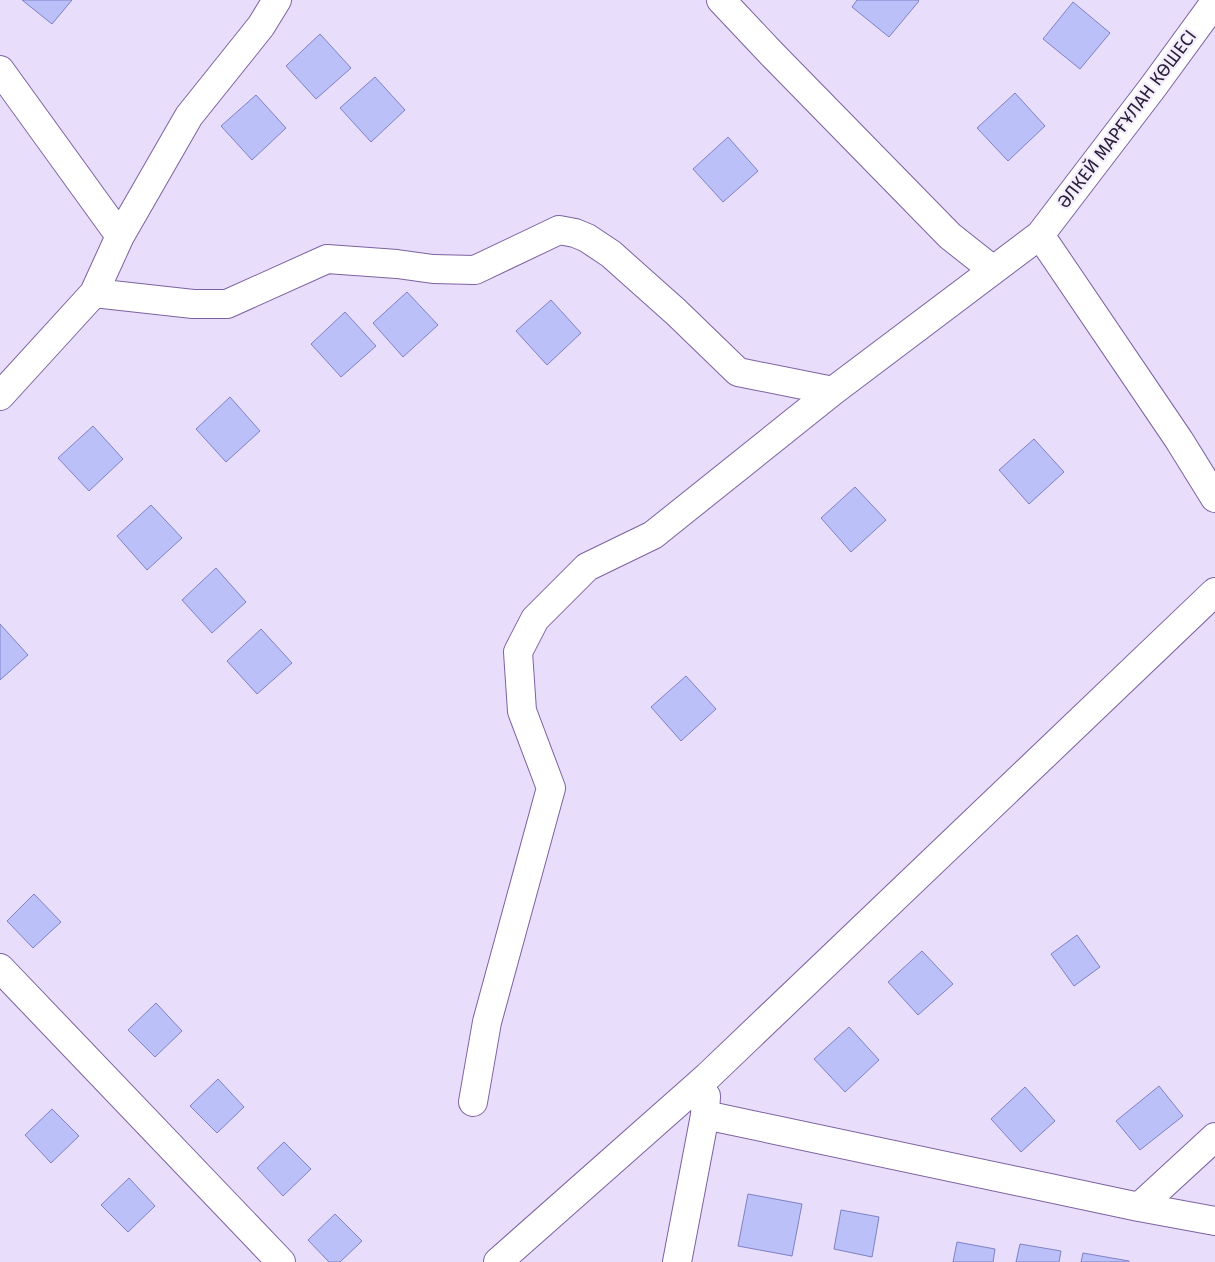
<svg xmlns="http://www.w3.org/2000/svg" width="1215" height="1262" font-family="'Fira Sans',sans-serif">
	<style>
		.building { fill: #bcc0f9; stroke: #7f81c5 }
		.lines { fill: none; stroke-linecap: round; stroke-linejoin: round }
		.minor-casing { stroke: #7c62a2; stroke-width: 30 }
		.minor { stroke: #fff; stroke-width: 28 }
		.labels { text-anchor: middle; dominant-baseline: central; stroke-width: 4.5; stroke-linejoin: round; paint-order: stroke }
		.street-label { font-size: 18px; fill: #281d37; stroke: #f3edfc }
	</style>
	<rect width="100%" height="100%" fill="#e8ddfa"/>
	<!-- building -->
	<path class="building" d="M22,0H72L52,24Z
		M857,0H918L919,1L889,37L852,7Z
		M1073,2L1110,33L1080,69L1043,39Z
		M320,34L351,68L316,99L286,66Z
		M375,77L405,110L371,142L340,108Z
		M1015,93L1045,126L1008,161L977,128Z
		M256,95L286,128L252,160L221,126Z
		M728,137L758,171L723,202L693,169Z
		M407,292L438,325L403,357L373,323Z
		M551,300L581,333L547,365L516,331Z
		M345,312L376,346L341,377L311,344Z
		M230,397L260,431L226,462L196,429Z
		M93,426L123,459L89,491L58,458Z
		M1034,439L1064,472L1029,504L999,470Z
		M855,487L886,520L851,552L821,518Z
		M151,505L182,538L147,570L117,536Z
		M216,568L246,602L212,633L182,600Z
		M0,624L28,655L0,680Z
		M261,629L292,663L257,694L227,661Z
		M686,676L716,709L681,741L651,707Z
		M34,894L61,922L33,948L7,921Z
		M1077,935L1100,967L1074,986L1051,954Z
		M922,951L953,984L918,1015L888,982Z
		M156,1003L182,1031L155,1057L128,1030Z
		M849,1027L879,1060L845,1092L814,1059Z
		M218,1079L244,1107L217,1133L190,1106Z
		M1159,1086L1183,1116L1140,1150L1116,1121Z
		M1025,1087L1055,1121L1021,1152L991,1119Z
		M52,1109L79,1136L51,1163L25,1135Z
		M284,1142L311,1169L283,1196L257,1168Z
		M129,1178L155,1206L128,1232L101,1205Z
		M748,1194L802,1204L792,1256L738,1246Z
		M841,1210L879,1217L872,1257L834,1249Z
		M335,1214L362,1241L340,1262H329L308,1240Z
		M957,1242L995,1249L993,1262H953Z
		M1020,1244L1061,1251L1059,1262H1016Z
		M1083,1253L1129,1261V1262H1081Z"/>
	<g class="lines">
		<!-- minor casing -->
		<g class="minor-casing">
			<path id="minor" d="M721,0L770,52L950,236L993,270
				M0,70L120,236L189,116L261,26L277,0
				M1040,235L1153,87L1215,2
				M94,293L193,304H227L327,259L397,264L433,269L475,270L559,230L575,233L587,238L611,254L676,312L738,372L833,391
				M0,396L94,293L120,236
				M0,968L281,1262
				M473,1102L487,1022L551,788L522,711L518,652L535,619L587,567L653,535L833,391L1040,235L1179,440L1215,498
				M705,1115L1139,1207L1215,1221
				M1139,1207L1215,1137
				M498,1262L707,1077L1215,592
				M677,1262L705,1115L706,1096"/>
		</g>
		<!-- minor -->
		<use href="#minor" class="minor"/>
	</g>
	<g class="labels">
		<!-- street labels -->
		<g class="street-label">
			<text transform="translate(1127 119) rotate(-53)">ӘЛКЕЙ МАРҒҰЛАН КӨШЕСІ</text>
		</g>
	</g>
</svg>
